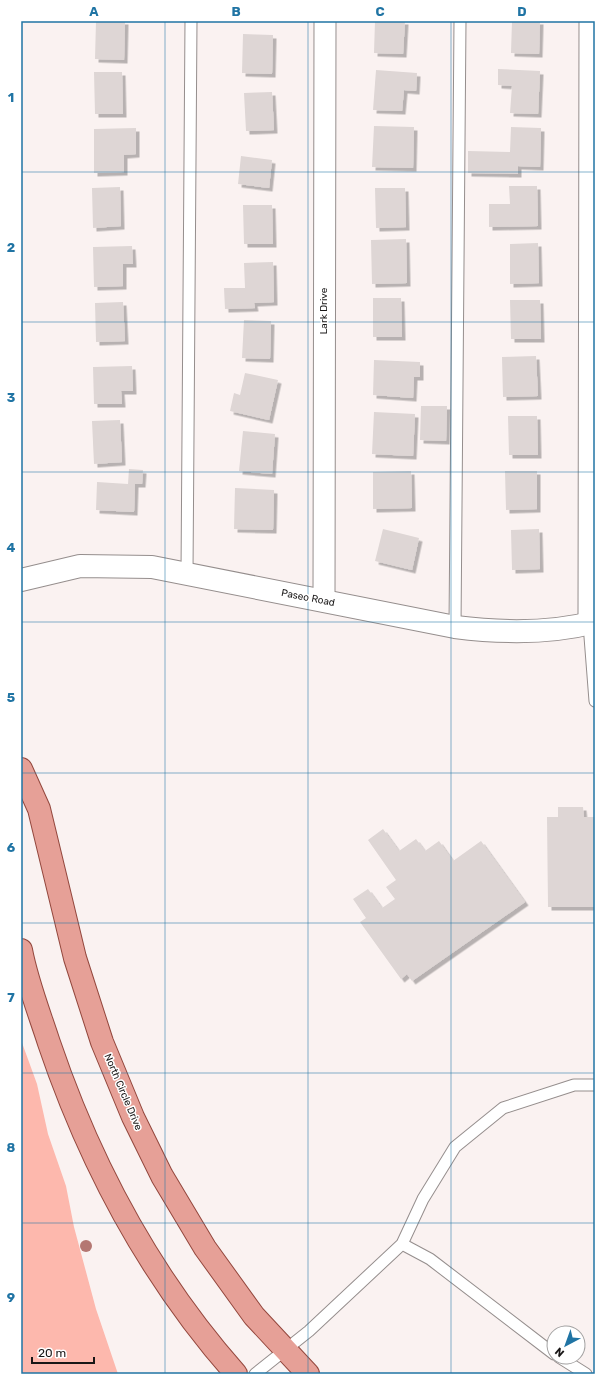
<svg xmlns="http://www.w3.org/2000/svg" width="616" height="1395" font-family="Rubik,sans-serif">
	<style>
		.green { fill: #fdb8ad }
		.building { fill: #ded6d5; filter: url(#shadow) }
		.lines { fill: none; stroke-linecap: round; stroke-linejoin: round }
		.service-casing { stroke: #958e8d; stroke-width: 13 }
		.minor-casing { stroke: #958e8d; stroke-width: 23 }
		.tertiary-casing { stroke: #958e8d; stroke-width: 24 }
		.primary-casing { stroke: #93473d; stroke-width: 24 }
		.service { stroke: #fff; stroke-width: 11 }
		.minor { stroke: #fff; stroke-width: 21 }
		.tertiary { stroke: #fff; stroke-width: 22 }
		.primary { stroke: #e6a097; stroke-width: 22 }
		.tree { fill: #b47772 }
		.grid { fill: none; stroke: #2074a4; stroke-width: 1; stroke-opacity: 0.55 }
		.labels { text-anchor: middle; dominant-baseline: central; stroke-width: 3; stroke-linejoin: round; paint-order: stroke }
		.street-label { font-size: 10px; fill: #181616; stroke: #fff }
		.neatline { fill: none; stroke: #2074a4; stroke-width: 1.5 }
		.grid-label { font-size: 13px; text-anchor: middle; font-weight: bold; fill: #2074a4 }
	</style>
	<defs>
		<filter id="shadow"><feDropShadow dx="3.5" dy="3.5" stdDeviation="0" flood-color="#0004"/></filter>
	</defs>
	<rect width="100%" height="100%" fill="#faf2f1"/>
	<!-- green -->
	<path class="green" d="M21,1040L37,1084L48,1134L66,1186L74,1227L96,1309L118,1374H21Z"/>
	<!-- building -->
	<path class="building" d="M96,21H125L124,60L95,59Z
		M375,21H405L403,54L374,53Z
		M512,21H540L539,54L511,53Z
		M243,34L273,35L272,74L242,73Z
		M498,69L540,71L538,114L510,113L512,86L498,85Z
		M376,70L417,73L416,91L404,90L402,111L373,110Z
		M94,72H122L123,114H95Z
		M272,92L274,130L246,131L244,93Z
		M374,126L414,127L413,168L372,167Z
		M511,127L541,128L540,167L518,166V174L468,173V151L510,152Z
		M136,128V154L124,155V172L94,173V129Z
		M241,156L272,160L269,188L238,184Z
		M509,186H537L538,226L489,227V204H510Z
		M120,187L121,226L93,228L92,188Z
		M375,188H405L406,227L376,228Z
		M243,205H272L273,244H244Z
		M406,239L407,283L372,284L371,240Z
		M538,243L539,283L510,284V244Z
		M132,246L133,264H123V286L94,287L93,247Z
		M273,262L274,302L254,303L255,308L225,309L224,288H245L244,263Z
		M373,298H401L402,337H373Z
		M510,300H540L541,339H511Z
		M123,302L125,341L96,342L95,303Z
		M244,320L271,321L270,359L242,358Z
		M536,356L538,396L503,397L502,357Z
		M374,360L420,362V377H414L413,398L373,395Z
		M132,366L133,391H121L122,404H94L93,367Z
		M245,373L278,380L269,420L230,411L234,393L240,395Z
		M421,406H447L446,441L420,440Z
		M374,412L415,414L413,456L372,454Z
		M508,416H537L538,455H509Z
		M120,420L122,462L94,464L92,421Z
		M243,431L275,434L272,474L239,471Z
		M129,469L143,470L142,484H135L134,512L96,510L97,482L128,484Z
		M411,471L412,508L373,509V472Z
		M505,471H537V509L506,510Z
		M235,488L274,490L273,530L234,529Z
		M383,529L419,538L412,570L375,561Z
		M539,529L540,569L512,570L511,530Z
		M558,807H583L584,817H595V907H548L547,817H558Z
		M383,829L399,851L416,839L425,851L439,841L453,861L481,841L525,902L412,981L407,974L401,979L360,922L366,918L353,899L368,889L382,908L395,899L386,887L396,880L368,840Z"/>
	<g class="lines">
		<!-- service casing -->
		<g class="service-casing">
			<path id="service" d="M187,573L191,21
				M589,624L595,701
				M455,627L460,21
				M402,1244L430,1259L554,1354
				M559,1357L586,1374
				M255,1374L309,1331L402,1244L423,1199L455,1147L503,1108L574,1085H595"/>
		</g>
		<!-- minor casing -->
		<g class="minor-casing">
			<path id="minor" d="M324,601L325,21
				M589,624L590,21"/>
		</g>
		<!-- tertiary casing -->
		<g class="tertiary-casing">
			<path id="tertiary" d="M21,580L80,566L152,567L455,627C502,633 549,634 595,622"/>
		</g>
		<!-- primary casing -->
		<g class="primary-casing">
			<path id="primary" d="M21,769L39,809L75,958L102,1042L133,1117L162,1176L205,1248L254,1316L308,1374
				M21,950C27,982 39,1012 49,1043C90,1164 151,1278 236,1374"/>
		</g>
		<!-- service -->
		<use href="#service" class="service"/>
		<!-- minor -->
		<use href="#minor" class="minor"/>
		<!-- tertiary -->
		<use href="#tertiary" class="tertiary"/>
		<!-- primary -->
		<use href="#primary" class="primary"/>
	</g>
	<!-- trees -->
	<circle class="tree" cx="86" cy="1246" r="6"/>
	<!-- grid -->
	<path class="grid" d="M165,21V1374M308,21V1374M451,21V1374M21,172H595M21,322H595M21,472H595M21,622H595M21,773H595M21,923H595M21,1073H595M21,1223H595"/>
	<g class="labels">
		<!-- street labels -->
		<g class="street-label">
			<text transform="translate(324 311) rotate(-90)">Lark Drive</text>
			<text transform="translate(308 598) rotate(11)">Paseo Road</text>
			<text transform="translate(123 1092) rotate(67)">North Circle Drive</text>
		</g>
	</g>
	<!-- border -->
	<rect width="616" height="1395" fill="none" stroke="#ffffff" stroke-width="44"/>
	<!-- north arrow -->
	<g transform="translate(566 1345) rotate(221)"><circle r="19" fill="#ffffff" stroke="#a3a2a2"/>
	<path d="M0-3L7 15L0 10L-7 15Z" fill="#2074a4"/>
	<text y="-6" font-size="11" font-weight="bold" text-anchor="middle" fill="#181616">N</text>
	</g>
	<!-- scale -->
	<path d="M32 1357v6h62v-6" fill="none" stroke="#181616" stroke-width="2"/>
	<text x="38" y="1357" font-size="12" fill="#181616" stroke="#ffffff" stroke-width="3" paint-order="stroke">20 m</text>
	<rect x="22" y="22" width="572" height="1351" class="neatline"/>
	<g class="grid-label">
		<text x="94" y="16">A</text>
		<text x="236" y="16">B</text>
		<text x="380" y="16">C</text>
		<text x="522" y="16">D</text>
		<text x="11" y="102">1</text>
		<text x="11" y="252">2</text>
		<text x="11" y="402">3</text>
		<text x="11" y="552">4</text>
		<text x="11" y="702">5</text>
		<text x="11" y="852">6</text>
		<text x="11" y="1002">7</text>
		<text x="11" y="1152">8</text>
		<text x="11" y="1302">9</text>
	</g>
</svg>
